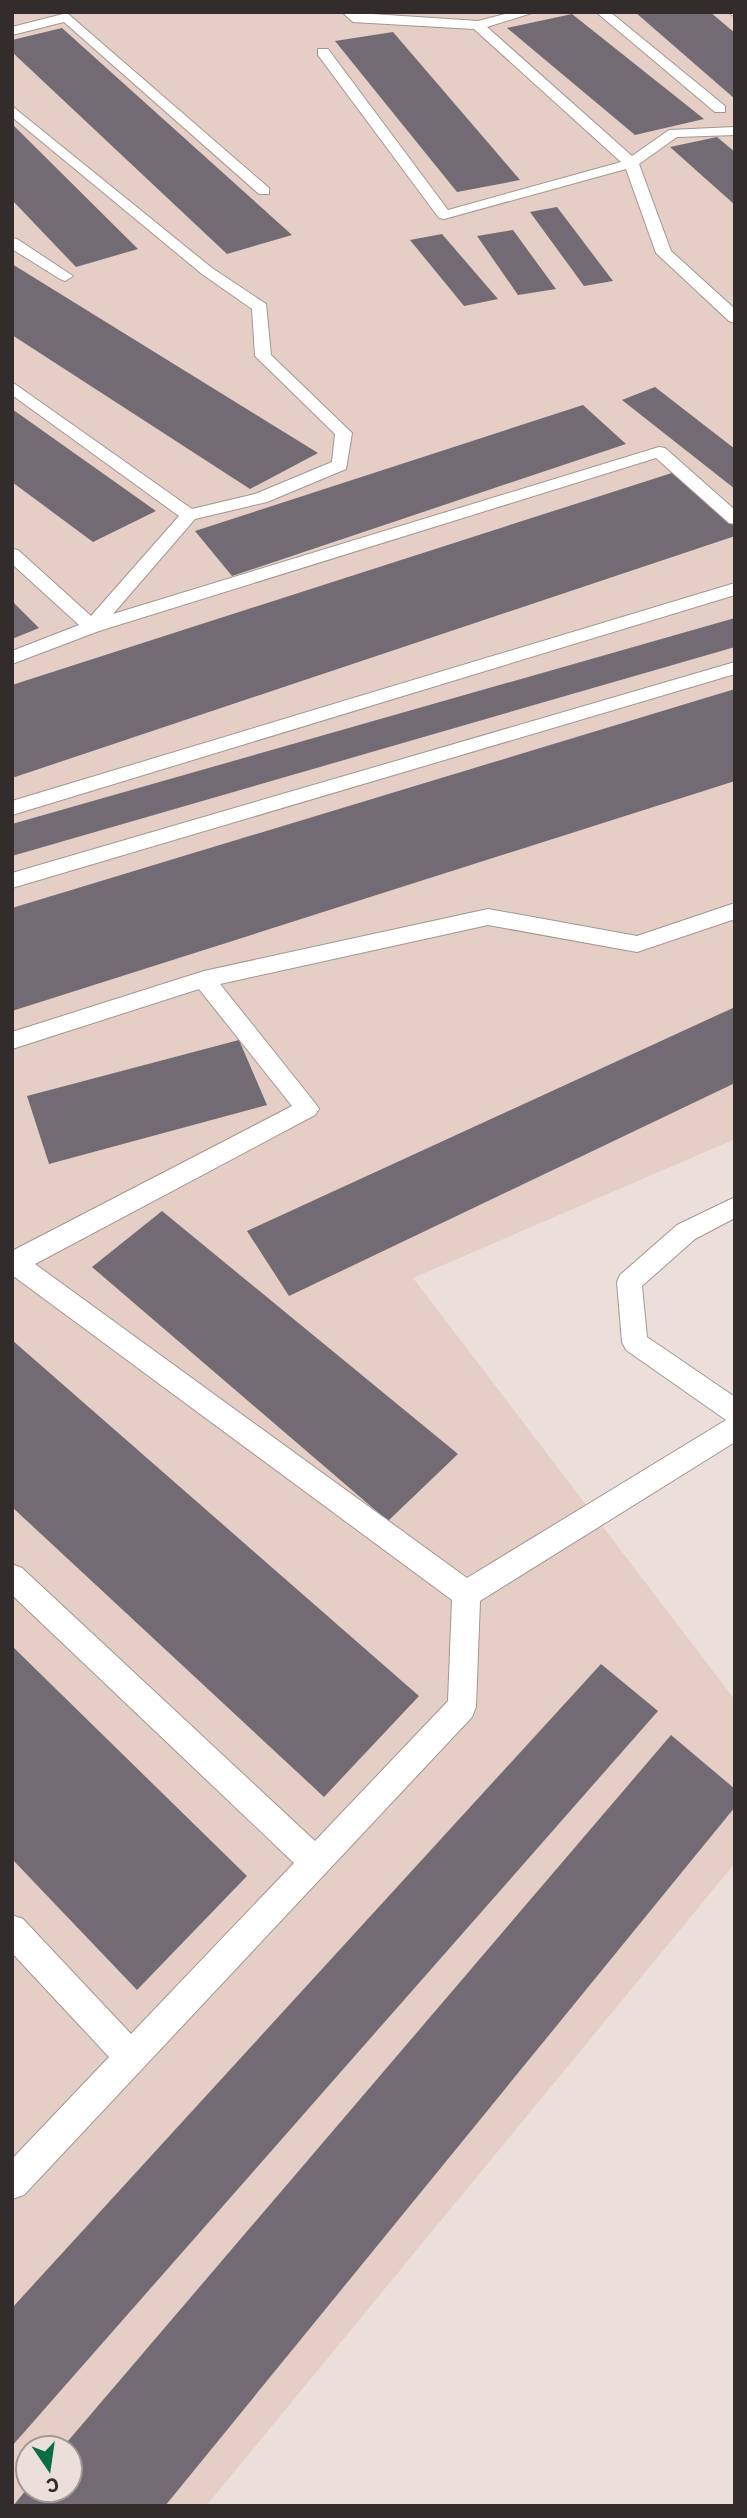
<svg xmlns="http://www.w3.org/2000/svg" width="747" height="2518" font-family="'IBM Plex Sans',sans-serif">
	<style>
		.built { fill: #e4cec6; fill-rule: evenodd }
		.building { fill: #736b74 }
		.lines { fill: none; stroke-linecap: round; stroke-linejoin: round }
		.lane-casing { stroke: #a39691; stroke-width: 2 }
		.lane { fill: #fff; fill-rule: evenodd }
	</style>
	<rect width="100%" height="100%" fill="#ecded8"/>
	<!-- built -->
	<path class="built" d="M12,12H735V1139L413,1278L735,1700V1863L206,2506H12ZM28,2448H70V2490H28Z"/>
	<!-- building -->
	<path class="building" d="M635,12H710L735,33V99Z
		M572,14L704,119L635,135L507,28Z
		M62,28L292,235L227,254L12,52V40Z
		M393,32L520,180L457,192L335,41Z
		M12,124L138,249L76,267L12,200Z
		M717,137L735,152V205L670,147Z
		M557,207L613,281L584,286L530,212Z
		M513,230L556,289L518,295L477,236Z
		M442,234L498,299L464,306L410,240Z
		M12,264L318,453L250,489L12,335Z
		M655,387L735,449V489L622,400Z
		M583,405L626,444L232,576L195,531Z
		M12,409L156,511L93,542L12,482Z
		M678,471L735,525V536L12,778V685Z
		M12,601L39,628L12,639Z
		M735,618V647L12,856V824Z
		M735,689V781L12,1011V908Z
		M735,1007V1083L289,1296L247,1231Z
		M239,1040L267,1105L49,1164L27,1096Z
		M162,1211L458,1454L388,1521L92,1267Z
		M12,1340L419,1696L324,1797L12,1507Z
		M12,1646L247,1876L137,1990L12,1859Z
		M601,1664L658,1711L12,2446V2308Z
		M671,1735L735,1789V1807L165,2506H13L26,2490H70V2448H62Z"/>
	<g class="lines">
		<!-- lane casing -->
		<g class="lane-casing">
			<path id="lane" d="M342,12L478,21L513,12H535L487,27L632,156L669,130L735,127V135L677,137L639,164L671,251L735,309V323L729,321L656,253L626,169L444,219L439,218L318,55V49H328L448,210L621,162L474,29L353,22Z
				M596,12H610L725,106V112H715Z
				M728,12H735V17Z
				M67,13L269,188V194H259L64,22L12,35V27Z
				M12,106L212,268L266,304L271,355L352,433L346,469L267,502L195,519L113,614L659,447L665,448L735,510V524L729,523L656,458L99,631L12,664V651L79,625L12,564V549L18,550L91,616L179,516L12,395V382L192,509L255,494L332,462L335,434L255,356L252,309L202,274L12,117Z
				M12,238L17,239L73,276L65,281L60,279L12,249Z
				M735,583V595L12,815V801Z
				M735,662V674L12,888V873Z
				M735,903V919L637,952L488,925L220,984L315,1103L319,1109L315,1115L35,1264L467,1578L726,1420L626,1350L622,1342L617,1282L620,1275L677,1225L735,1197V1218L695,1239L642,1286L647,1337L735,1397V1442L480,1601L476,1707L472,1717L24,2195L12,2199V2159L109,2057L12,1953V1915L23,1919L131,2034L294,1863L12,1595V1564L22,1568L315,1841L448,1701L452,1600L12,1275V1251L292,1106L199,989L12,1049V1032L204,971L488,909L637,936Z"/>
		</g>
		<!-- lane -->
		<use href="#lane" class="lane"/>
	</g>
	<!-- border -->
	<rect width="747" height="2518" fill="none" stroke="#322d2b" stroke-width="28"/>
	<!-- north arrow -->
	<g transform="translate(49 2469) rotate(167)"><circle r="33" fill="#ecded8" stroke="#a29793" stroke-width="2"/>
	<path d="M0-5L12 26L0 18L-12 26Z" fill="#0b6d42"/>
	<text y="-10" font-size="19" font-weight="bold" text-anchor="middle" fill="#322d2b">С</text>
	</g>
</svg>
